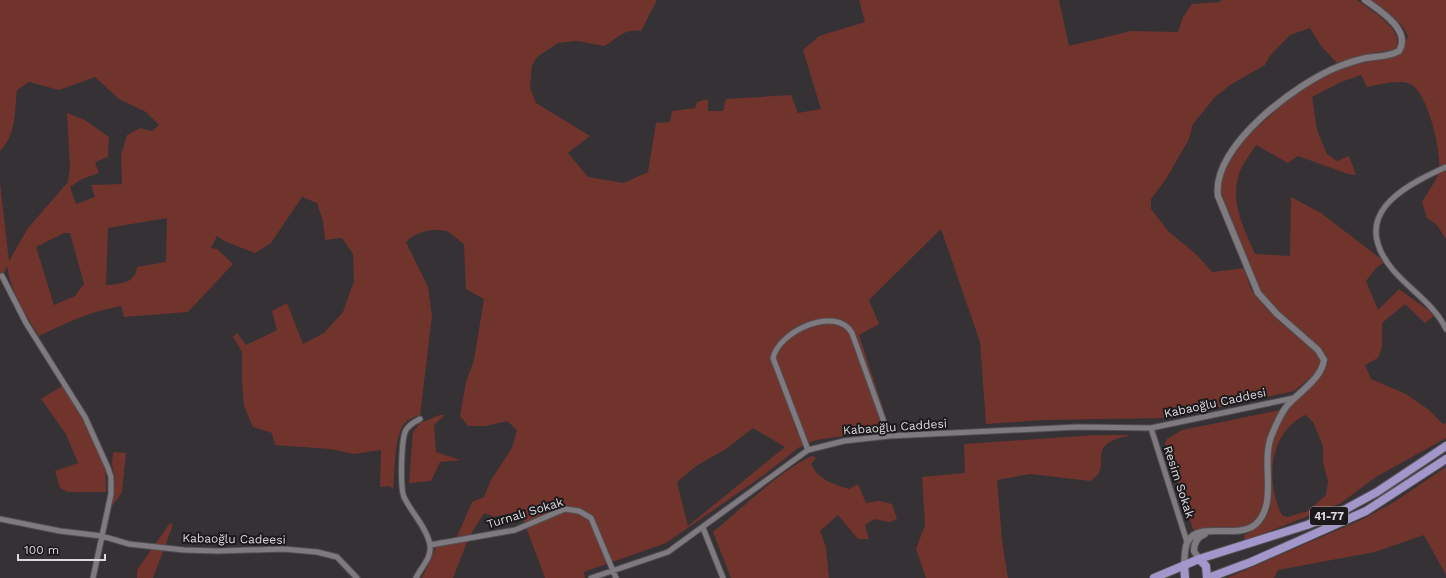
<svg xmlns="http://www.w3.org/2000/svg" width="1446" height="578" font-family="'Work Sans',sans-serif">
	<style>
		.green { fill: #70342d; fill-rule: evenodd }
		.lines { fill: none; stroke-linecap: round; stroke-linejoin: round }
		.minor-casing { stroke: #524f52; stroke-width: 7 }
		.tertiary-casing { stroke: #524f52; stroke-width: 8 }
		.trunk-casing { stroke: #524f52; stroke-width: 10 }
		.minor { stroke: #7f7a7f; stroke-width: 5 }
		.tertiary { stroke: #7f7a7f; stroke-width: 6 }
		.trunk { stroke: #a396ca; stroke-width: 8 }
		.labels { text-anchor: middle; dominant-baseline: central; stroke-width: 4; stroke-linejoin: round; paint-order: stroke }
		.shield { fill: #1b191b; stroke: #a3a0a3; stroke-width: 1 }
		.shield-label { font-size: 11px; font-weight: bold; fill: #dddadd }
		.street-label { font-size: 12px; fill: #dddadd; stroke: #1b191b }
	</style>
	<rect width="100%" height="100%" fill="#353135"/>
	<!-- green -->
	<path class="green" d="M0,0H657L641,31C622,29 619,38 604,46L577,41L558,43L537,57L532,65L530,88L536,103L590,136L568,153L588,177L624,183L648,172L656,123L670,122L672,111L695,108L697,102L708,99V111H723L726,99L791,95L798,113L821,109L803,50L819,36L865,22L859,0H1059L1069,46L1131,31L1178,32L1183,17L1192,4L1220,2L1221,0H1357L1379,16L1392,28L1397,37V46L1394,50L1372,53L1337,63L1321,46L1310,28L1290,35L1269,57L1265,65L1230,85L1215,97L1193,124L1189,139L1166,179L1151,199V209L1169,232L1196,254L1212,272L1245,268C1247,274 1248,283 1251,289C1267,315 1296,335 1318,355L1321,362L1318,371L1294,391L1168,418L1043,420L986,424L980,342L941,229L869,300L879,324L859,335L890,429L816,440L798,448L764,475L666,543L584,572L585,578H545L520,511L494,517L484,513L469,537L453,578H422L440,539H456L472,502L484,497L491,480L512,448L517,430L507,421L486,426H468L460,416L466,382L474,360L484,299L466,289L464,244C459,241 452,233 446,231C432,228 415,232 406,242L428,287L432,316L420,415C413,417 405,421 402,427C394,443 395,473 393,490L390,486L380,487L381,450L354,454L330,449L275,445L272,433L253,427L244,406L242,383V352L233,337L237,333L246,345L277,330L272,311L287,303L303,344L324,333L343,312L354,281L353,254L342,238L325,240L323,221L317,203L302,197L271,243L255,253L224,241L217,236L211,248L217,249L233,264L188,312L124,317L121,306C91,311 66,323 39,336C25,314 11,293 7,266L0,281V183L9,261L28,228L68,182L70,166L67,113L85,120L109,137L108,157L95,162L99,173L82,179L70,187L76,204L95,197L91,185L122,184L121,155L127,135L140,128L152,131L159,125L146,112L119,99L95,77L59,90L29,82L17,90C14,112 17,134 0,151ZM167,218L166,262L137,267C136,284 118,284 106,285L108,228ZM64,233H70L84,284L75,296L54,305L36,247ZM753,428L785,447L688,526L677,482L696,466L726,449Z
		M1372,0H1446V239L1437,225L1427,218L1422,202C1427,193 1434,184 1438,175C1444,159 1428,91 1410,84C1398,79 1379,85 1367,87L1361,75L1341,82L1312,97L1317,130L1327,154L1337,161L1349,156L1356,175L1348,174L1298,156L1288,163L1256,145C1251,153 1244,162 1240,171C1229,202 1243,226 1255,254L1290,256L1291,197L1321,213L1385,262L1377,267L1366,281L1378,310L1399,289L1435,315L1425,323L1405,304L1382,323V347L1378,358L1365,365L1371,379L1406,394L1429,410L1443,424L1446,423V438L1376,477L1341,503L1245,541L1244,535C1288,518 1263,478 1273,443C1277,428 1286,412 1296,400C1307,388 1320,378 1328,363C1317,335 1285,323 1267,299C1250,276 1237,232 1225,204L1221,191L1223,174L1239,144L1297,91L1337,69L1401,54L1408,36C1401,20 1384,10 1372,0ZM1306,415L1313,422L1323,446V462L1328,482L1326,495L1308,511L1287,517L1282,515C1265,482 1269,431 1306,415Z
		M62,386C78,411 99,440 105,470C106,477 106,485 106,492H68L60,488L55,471L78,463L66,434L41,399Z
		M1280,410C1272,426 1266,442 1264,459C1261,479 1275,521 1245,528C1235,530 1224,527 1214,527C1207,527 1201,529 1194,532L1165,443L1167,439L1182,430Z
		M440,415H445L434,425L436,452L461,460L440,462L431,481L409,483L413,432L420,423Z
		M1096,435H1131C1079,446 1117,465 1090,481L1030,474L997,480L1002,541L1008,578H926L916,549L925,525L922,477L965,473L964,444Z
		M113,452L126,453L122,492L112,506L115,477L112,465Z
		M812,456L816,458L811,464C818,480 834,484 849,489L858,484L866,503L879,501L892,504L897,519L890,522L874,519L865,525L869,539H858L838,515L820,531L826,547L829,578H731L713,532C741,509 781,470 812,456Z
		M1446,467V575L1424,535L1375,552L1278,570L1274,578H1227L1363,519L1394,502Z
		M170,523L173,525L153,578H137V570Z"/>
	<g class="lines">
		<!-- minor casing -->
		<g class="minor-casing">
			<path id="minor" d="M1446,167C1401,187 1348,216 1393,270C1410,290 1435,305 1446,329
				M2,276L26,323L85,417L108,468L111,477V494L93,578
				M1151,428L1187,542
				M808,450L773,358C779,331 836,305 852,333L889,436
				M0,519L60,531L102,536L129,544L184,550L218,551L283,549L317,552L337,557L357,578
				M703,528L723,578
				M430,545L515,530L565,509L579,511L591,518L616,578
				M416,578C421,567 432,558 430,545C427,528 411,512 404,497C400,488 401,439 406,430C409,425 414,422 420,419
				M591,578L668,552L808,450L844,441L889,436L1078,427L1151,428L1294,398"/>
		</g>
		<!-- tertiary casing -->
		<g class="tertiary-casing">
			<path id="tertiary" d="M1199,559L1194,551C1194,543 1197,537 1205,534
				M1184,565C1185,558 1184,547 1188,541C1199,521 1238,540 1256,524C1278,503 1261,465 1271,437C1275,427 1280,415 1286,407C1298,392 1321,380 1324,360L1318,350L1277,314L1258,293L1218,196C1211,146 1298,82 1340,66C1348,63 1357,60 1366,58C1377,56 1389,57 1399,51C1412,30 1379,10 1365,0"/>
		</g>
		<!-- trunk casing -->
		<g class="trunk-casing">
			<path id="trunk" d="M1199,559L1206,566L1207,578
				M1184,565L1185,578
				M1154,578L1199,559L1307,525L1344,510L1377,492L1446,446
				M1208,578L1251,562L1366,511L1446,459"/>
		</g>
		<!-- minor -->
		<use href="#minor" class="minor"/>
		<!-- tertiary -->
		<use href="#tertiary" class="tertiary"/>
		<!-- trunk -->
		<use href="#trunk" class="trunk"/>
	</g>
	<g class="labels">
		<!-- shield labels -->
		<rect class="shield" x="1310" y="507" width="38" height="18" rx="3"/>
		<g class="shield-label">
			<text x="1329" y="516">41-77</text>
		</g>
		<!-- street labels -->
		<g class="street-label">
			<text transform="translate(1215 403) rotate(-12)">Kabaoğlu Caddesi</text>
			<text transform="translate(895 427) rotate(-4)">Kabaoğlu Caddesi</text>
			<text transform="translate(1179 482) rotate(72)">Resim Sokak</text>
			<text transform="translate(525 513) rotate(-17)">Turnalı Sokak</text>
			<text transform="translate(234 539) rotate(1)">Kabaoğlu Cadeesi</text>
		</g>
	</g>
	<!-- scale -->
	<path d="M18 554v6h87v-6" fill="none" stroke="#dddadd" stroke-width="2"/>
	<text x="24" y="554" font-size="12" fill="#dddadd" stroke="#1b191b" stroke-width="3" paint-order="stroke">100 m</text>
</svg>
